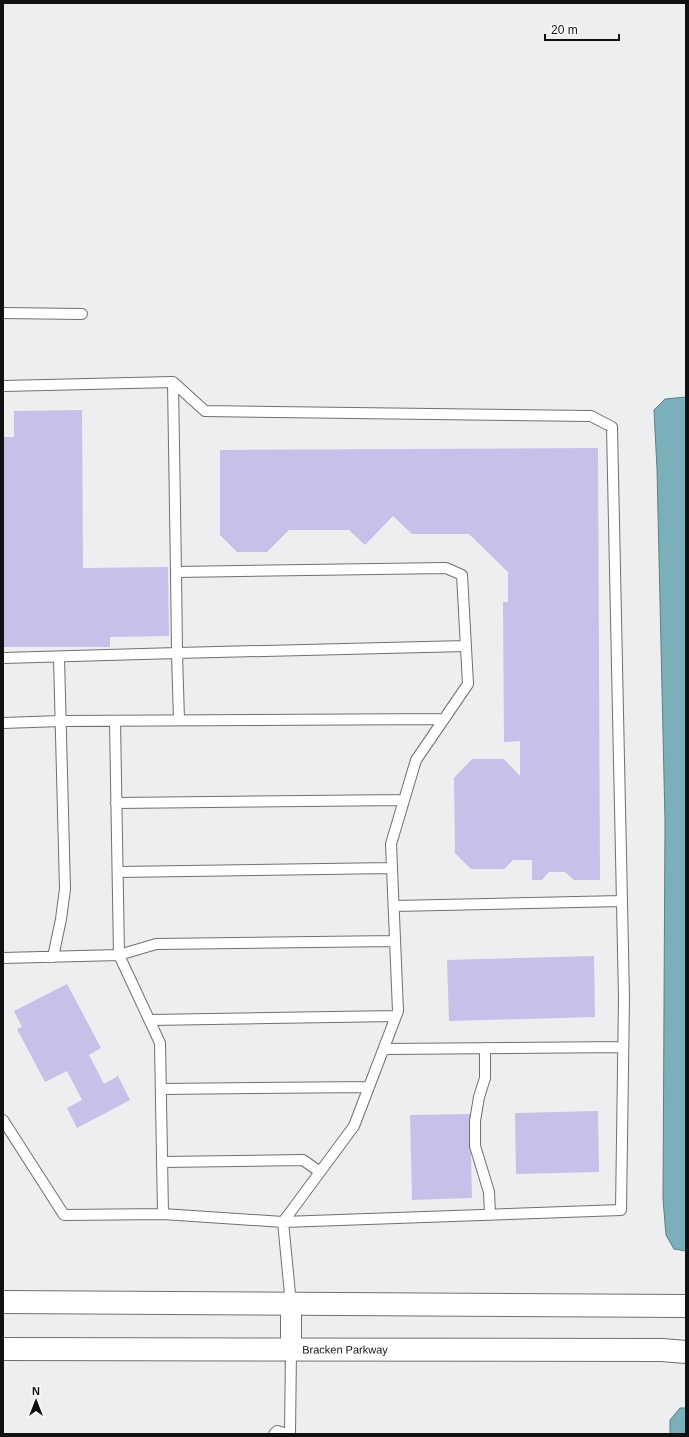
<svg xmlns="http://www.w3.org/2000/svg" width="689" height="1437" font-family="Arial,sans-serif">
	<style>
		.water { fill: #7bb0ba; stroke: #5b8087 }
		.building { fill: #c7c0e9 }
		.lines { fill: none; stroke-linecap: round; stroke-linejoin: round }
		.lane-casing { stroke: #6f7072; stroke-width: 12 }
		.street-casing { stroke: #6f7072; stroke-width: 22 }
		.secondary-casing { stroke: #6f7072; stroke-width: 24 }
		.lane { stroke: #fff; stroke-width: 10 }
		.street { stroke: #fff; stroke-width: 20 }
		.secondary { stroke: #fff; stroke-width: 22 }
		.labels { text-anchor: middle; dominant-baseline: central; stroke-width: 3.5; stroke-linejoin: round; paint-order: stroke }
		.street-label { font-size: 11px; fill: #101111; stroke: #fafbfd }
	</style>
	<rect width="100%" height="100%" fill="#edeef0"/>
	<!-- water -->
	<path class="water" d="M686,397V1251L674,1249L666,1235L663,1199L665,821L657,469L654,410L665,399Z
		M680,1408H686V1434H670V1420Z"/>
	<!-- building -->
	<path class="building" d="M82,410L83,568L168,567L169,636L110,637V647H3V437H14V411Z
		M598,448L600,880H574L565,872H549L542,880H532V860H513L504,869H471L455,853L454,778L472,759H504L520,776V741L504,742L503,602H508V572L469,534H412L393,516L365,545L349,530H289L267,552H237L220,535V450Z
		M594,956L595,1017L449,1021L447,960Z
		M67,984L101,1048L89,1055L104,1084L118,1076L130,1100L77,1128L67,1108L82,1100L67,1071L45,1082L17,1029L22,1027L14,1011Z
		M598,1111L599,1172L516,1174L515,1113Z
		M470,1114L472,1198L412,1200L410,1115Z"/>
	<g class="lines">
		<!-- lane casing -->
		<g class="lane-casing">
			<path id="lane" d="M3,313L82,314
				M173,382L176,572
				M3,386L173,382L205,411L591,416L612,427L624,998L621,1210L283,1222L163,1214L160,1043L119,955L115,721
				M3,658L177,653L176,572L446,568L462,575L468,684L416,760L391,844L398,1011L354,1126L283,1222L291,1304
				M179,720L177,653L466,646
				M3,723L61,721L444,719
				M116,803L404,800
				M118,872L392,868
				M394,906L622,901
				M53,957L61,919L65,889L59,658
				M3,958L119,955L156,944L395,941
				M150,1020L396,1016
				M485,1048V1078L479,1097L475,1121V1146L489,1192L490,1214
				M384,1049L623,1047
				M161,1089L369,1087
				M3,1120L64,1215L163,1214
				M162,1162L303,1160L320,1172
				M274,1434L277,1431L288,1434
				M290,1434L291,1349"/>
		</g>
		<!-- street casing -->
		<g class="street-casing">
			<path id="street" d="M291,1304V1349"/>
		</g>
		<!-- secondary casing -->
		<g class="secondary-casing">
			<g id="secondary">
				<path d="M3,1302L686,1306"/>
				<path id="s1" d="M3,1349L662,1350L686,1352"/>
			</g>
		</g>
		<!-- lane -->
		<use href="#lane" class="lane"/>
		<!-- street -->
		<use href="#street" class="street"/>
		<!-- secondary -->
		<use href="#secondary" class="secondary"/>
	</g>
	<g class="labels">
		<!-- street labels -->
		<g class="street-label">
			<text stroke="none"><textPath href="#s1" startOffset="342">Bracken Parkway</textPath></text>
		</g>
	</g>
	<!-- border -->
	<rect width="689" height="1437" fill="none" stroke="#101111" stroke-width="8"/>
	<!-- north arrow -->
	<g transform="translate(36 1401)" stroke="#fafbfd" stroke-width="3" paint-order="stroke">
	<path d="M0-3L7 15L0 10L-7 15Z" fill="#101111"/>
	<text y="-6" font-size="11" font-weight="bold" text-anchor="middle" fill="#101111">N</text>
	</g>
	<!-- scale -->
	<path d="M545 34v6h74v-6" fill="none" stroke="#101111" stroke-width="2"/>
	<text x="551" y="34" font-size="12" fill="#101111" stroke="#fafbfd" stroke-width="3" paint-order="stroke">20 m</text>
</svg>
